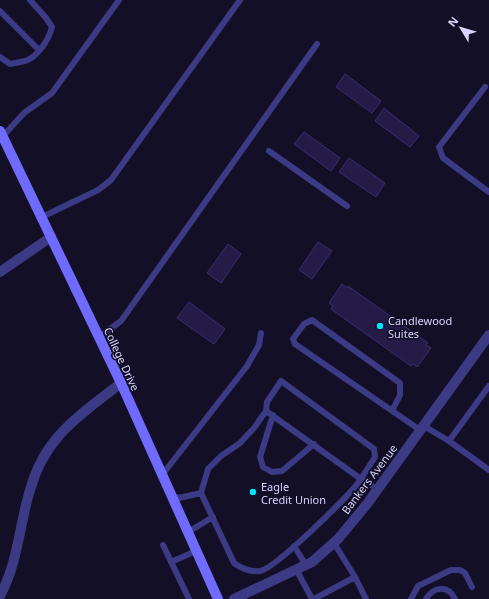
<svg xmlns="http://www.w3.org/2000/svg" width="489" height="599" font-family="'Noto Sans',sans-serif">
	<style>
		.building { fill: #241b47; stroke: #3b2d73 }
		.lines { fill: none; stroke-linecap: round; stroke-linejoin: round }
		.lane { stroke: #3d3a85; stroke-width: 6 }
		.street { stroke: #3d3a85; stroke-width: 10 }
		.secondary { stroke: #6f6bff; stroke-width: 10 }
		.poi-dot { fill: #00e5ff; stroke: #130f26; stroke-width: 1.5 }
		.labels { text-anchor: middle; dominant-baseline: central; stroke-width: 3.5; stroke-linejoin: round; paint-order: stroke }
		.poi-label { font-size: 11px; fill: #d9d4ff; stroke: #130f26; text-anchor: start }
		.street-label { font-size: 11px; fill: #d9d4ff; stroke: #130f26 }
	</style>
	<rect width="100%" height="100%" fill="#130f26"/>
	<!-- building -->
	<path class="building" d="M345,74L381,101L372,113L336,87Z
		M384,108L419,136L410,147L375,121Z
		M304,132L340,158L331,171L294,144Z
		M349,158L385,183L376,197L339,172Z
		M318,242L332,251L312,279L299,270Z
		M228,244L241,254L221,283L207,273Z
		M342,284L347,288L348,286L428,343L426,345L431,348L417,367L413,364L411,366L331,309L333,306L329,303Z
		M189,302L225,329L214,344L177,318Z"/>
	<g class="lines">
		<!-- lane -->
		<path class="lane" d="M0,11L39,50
			M0,57L10,64C15,63 20,62 25,61C38,57 49,39 52,27L46,18L30,0
			M485,87L439,147L443,158L489,192
			M3,136L24,113L52,93L119,0
			M269,151L347,206
			M42,217L98,190L111,180L240,0
			M99,337L121,321L317,44
			M266,411L361,479C351,494 275,569 260,571C250,572 242,569 234,563L201,493L208,469L221,456L240,443L254,428Z
			M266,411L267,402L281,381L374,449L375,457L361,479L378,489
			M392,411L400,395V383L312,320L304,324L293,339L295,344L420,430
			M273,415L260,457L263,467L272,472L282,471L314,444
			M424,426L449,441L489,470
			M449,441L489,386
			M162,475L247,366L259,345L261,333
			M172,496L179,498L201,493
			M188,532L213,517
			M163,545L189,599
			M294,546L306,565
			M171,562L196,551
			M296,569L312,599
			M355,577L366,599
			M314,599L355,577L334,543
			M411,599L418,586L451,570H460L465,573L472,587
			M426,599C434,586 448,585 455,599"/>
		<!-- street -->
		<path class="street" d="M0,272L51,237
			M0,596C18,563 19,526 30,490C45,436 79,416 121,383
			M234,599L312,562L338,539L367,504L489,335"/>
		<!-- secondary -->
		<path class="secondary" d="M0,131L121,383L218,599"/>
	</g>
	<!-- markers -->
	<g class="poi-dot">
		<circle cx="380" cy="326" r="4"/>
		<circle cx="253" cy="492" r="4"/>
	</g>
	<g class="labels">
		<!-- poi labels -->
		<g class="poi-label">
			<text x="388" y="320">Candlewood<tspan x="388" dy="13">Suites</tspan></text>
			<text x="261" y="486">Eagle<tspan x="261" dy="13">Credit Union</tspan></text>
		</g>
		<!-- street labels -->
		<g class="street-label">
			<text transform="translate(122 359) rotate(65)">College Drive</text>
			<text transform="translate(369 479) rotate(-53)">Bankers Avenue</text>
		</g>
	</g>
	<!-- north arrow -->
	<g transform="translate(461 28) rotate(308)" stroke="#130f26" stroke-width="3" paint-order="stroke">
	<path d="M0-3L7 15L0 10L-7 15Z" fill="#d9d4ff"/>
	<text y="-6" font-size="11" font-weight="bold" text-anchor="middle" fill="#d9d4ff">N</text>
	</g>
</svg>
